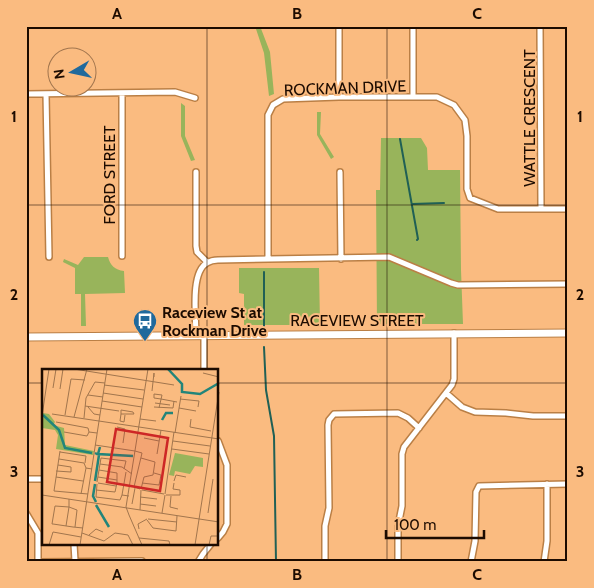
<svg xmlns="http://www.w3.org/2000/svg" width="594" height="588" font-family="Cabin,sans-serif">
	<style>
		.green { fill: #98b45b }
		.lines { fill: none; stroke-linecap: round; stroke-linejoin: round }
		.stream { stroke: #206055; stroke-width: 2 }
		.street-casing { stroke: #ba7f45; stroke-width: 8 }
		.secondary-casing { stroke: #ba7f45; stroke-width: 9 }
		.street { stroke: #fff; stroke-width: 5 }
		.secondary { stroke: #fff; stroke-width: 7 }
		.grid { fill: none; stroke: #1c0b00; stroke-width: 1; stroke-opacity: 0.55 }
		.labels { text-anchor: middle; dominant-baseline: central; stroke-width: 4; stroke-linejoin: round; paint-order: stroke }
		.street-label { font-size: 16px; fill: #1c0b00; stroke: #fabb80 }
		.poi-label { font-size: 16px; font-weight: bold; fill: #1c0b00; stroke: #fabb80; text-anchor: start }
		.inset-river { fill: none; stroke: #22857a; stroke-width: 2.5 }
		.inset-road { fill: none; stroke: #a1754d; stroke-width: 1 }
		.view { fill: #cd2726; fill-opacity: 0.15; stroke: #cd2726; stroke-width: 2.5 }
		.inset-edge { fill: none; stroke: #1c0b00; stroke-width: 2.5 }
		.neatline { fill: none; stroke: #1c0b00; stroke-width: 2 }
		.grid-label { font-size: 16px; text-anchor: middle; font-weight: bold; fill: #1c0b00 }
	</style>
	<rect width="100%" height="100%" fill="#fabb80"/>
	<!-- green -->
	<path class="green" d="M255,26H260L270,52L274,94L269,96L264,53Z
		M181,103L185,106V136L195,160L191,161L181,136Z
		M317,112H321L320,134L334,157L331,159L317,135Z
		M381,138H421L427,148L428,170H460L461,270L463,324H377L376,190H380Z
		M84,257H108C110,265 115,270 124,271L125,293L85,294L86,326H81V294H75V268L63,262L64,259L78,265Z
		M239,268H319L320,325H244V294L239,293Z"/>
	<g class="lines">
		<!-- stream -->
		<path class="stream" d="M400,139L418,239L417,240
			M412,204L444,203
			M264,326V272
			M264,347L266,390L274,436L276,562"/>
		<!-- street casing -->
		<g class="street-casing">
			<path id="street" d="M540,26L541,209
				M122,93V256
				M26,94L175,92L195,98
				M46,94L49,257
				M339,97V26
				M413,97V26
				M196,172V246L197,252L207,262
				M340,172L341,259
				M268,259V115L273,105L283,99L339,97H437L454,105L465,120L467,136V189L470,198L498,209H568
				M196,336C196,318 190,272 207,263C210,261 215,260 218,260L389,257L451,283L458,285L568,284
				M204,336V370
				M446,393L462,407L475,412L506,413L533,416H568
				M218,441L227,465V524L223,532L218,538
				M26,479H44
				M26,513L38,533V562
				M74,544L75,561
				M40,562L142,561
				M198,562L203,554L211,544
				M325,562V526L329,508L328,425L329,420L334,414L398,413L408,418L419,428
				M398,562V526L402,506V454L404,447L452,385L454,379V333
				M471,562L475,541L476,492L479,486L568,484
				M544,562L547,541V484"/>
		</g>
		<!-- secondary casing -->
		<g class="secondary-casing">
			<path id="secondary" d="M26,337L568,333"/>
		</g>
		<!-- street -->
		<use href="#street" class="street"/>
		<!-- secondary -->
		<use href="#secondary" class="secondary"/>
	</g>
	<!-- grid -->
	<path class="grid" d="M207,26V370M387,26V562M26,205H568M26,383H44M218,383H568M207,544V562"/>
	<!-- icons -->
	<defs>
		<g id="bus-pin" transform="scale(1.25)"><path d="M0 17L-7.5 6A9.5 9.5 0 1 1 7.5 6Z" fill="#1f699c" stroke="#fabb80"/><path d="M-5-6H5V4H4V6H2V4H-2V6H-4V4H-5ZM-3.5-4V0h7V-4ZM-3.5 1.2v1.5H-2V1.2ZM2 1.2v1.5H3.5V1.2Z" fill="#fff"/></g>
	</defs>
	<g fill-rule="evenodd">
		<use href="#bus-pin" x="145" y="321"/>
	</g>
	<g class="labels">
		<!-- street labels -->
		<g class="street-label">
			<text transform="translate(345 88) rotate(-2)">ROCKMAN DRIVE</text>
			<text transform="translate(529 118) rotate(-90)">WATTLE CRESCENT</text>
			<text transform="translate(109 175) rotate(-90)">FORD STREET</text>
			<text x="357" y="320">RACEVIEW STREET</text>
		</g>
		<!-- poi labels -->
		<g class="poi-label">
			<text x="162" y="312">Raceview St at<tspan x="162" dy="18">Rockman Drive</tspan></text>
		</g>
	</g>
	<!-- overview -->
	<g transform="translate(42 369)">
		<rect width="176" height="176" fill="#fabb80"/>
		<path d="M1,44L7,45L13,53L11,56L22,59L23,76L52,82L51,86L14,80L16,66L13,61L0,59ZM133,84L161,89V98L153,97L148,105L133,102L132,107L127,106Z" fill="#98b45b"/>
		<path class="inset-river" d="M126,0L140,15V23L158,25L177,14M1,46L17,61L23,79L50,84M120,51L124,44H131M58,78L56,85L91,87M53,84L57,86L53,112M53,115L51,127L54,133M54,136L67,158"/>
		<path class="inset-road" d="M32,0L132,16M161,4L177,8M62,16L102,21M11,19L14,0M18,20L21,0M110,22L112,4V8M61,24L101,30M46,26L61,28M119,30L135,33M138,30L157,32L156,38M60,32L100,38M113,34L128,36M43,37L77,42M46,38L52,45L58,46M112,38L131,39L132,32M117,39L120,26L112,25V29L119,30M137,39L154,42M79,41L91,43L92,45H79ZM10,45L97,58M79,45L78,52L82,53L83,46M23,46L29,10L43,11M0,47L7,0M32,48L45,0M42,49L44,29L53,13L63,14M98,50L114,52M149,50L148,58L169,62M14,53L46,59L47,63M75,58L83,60L81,74M97,58L177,70M22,63L45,67L47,63L55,64M133,64L139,27M102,69L117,72M131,72L168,77M53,76L93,82M130,80L167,85M18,82L12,122L46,125M93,82L100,84L92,118L98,120M18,83L44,87L43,94M115,85L119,61M17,90L42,94L44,99L50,100M58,95L80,98L90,105M14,102L29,103V98L16,96M14,108L41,112M56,108L75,111M132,112L134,106L144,108M55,113L59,89L84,92L82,100M56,114L74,117M100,114L117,116L119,106L112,104M55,115L54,128L78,131L80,126L87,127M99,120L102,108L111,106L113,93L99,89M54,121L73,123L75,114V104L57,101M100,121L122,125M39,125L44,99M123,125L132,63M0,126L177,153M80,126L84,103M124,126H138V121L131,120L132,114M129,127L128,138L136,140M98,128L115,130M27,130V138L35,141L33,158M90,135L93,119M98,135L114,137M98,141L99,121M120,144L123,126M166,144L171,110M87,146L84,138L106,0M87,146L100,176M106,150L135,153M105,151L111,159L134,162L135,147M24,157L27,138L13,137L10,155H11L31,158L41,159M97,160L96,155L105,150M40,164L62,172L73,164L86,166L91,176M47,166L54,160L61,163M97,169L127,172L128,176M7,176L11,163L39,168M38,176L65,0M153,176L177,23M167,176L169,167H177"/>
		<path class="view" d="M74,60L126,69L118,122L65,113Z"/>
		<rect width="176" height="176" class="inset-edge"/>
	</g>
	<!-- border -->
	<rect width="594" height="588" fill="none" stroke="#fabb80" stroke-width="55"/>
	<!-- north arrow -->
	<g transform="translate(72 72) rotate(261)"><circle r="24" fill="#fabb80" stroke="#a1754d"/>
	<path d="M0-4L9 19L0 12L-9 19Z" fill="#1f699c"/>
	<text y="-8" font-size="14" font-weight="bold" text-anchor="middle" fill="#1c0b00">N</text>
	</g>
	<!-- scale -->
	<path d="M386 530v8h98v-8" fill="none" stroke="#1c0b00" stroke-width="2.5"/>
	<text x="394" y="530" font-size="15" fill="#1c0b00" stroke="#fabb80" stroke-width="4" paint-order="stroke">100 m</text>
	<rect x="28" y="28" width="538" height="532" class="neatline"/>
	<g class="grid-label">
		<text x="117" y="19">A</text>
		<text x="297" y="19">B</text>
		<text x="477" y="19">C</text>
		<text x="14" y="122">1</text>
		<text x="580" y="122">1</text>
		<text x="14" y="300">2</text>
		<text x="580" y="300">2</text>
		<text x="14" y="477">3</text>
		<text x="580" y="477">3</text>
		<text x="117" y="580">A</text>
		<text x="297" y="580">B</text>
		<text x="477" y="580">C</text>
	</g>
</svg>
